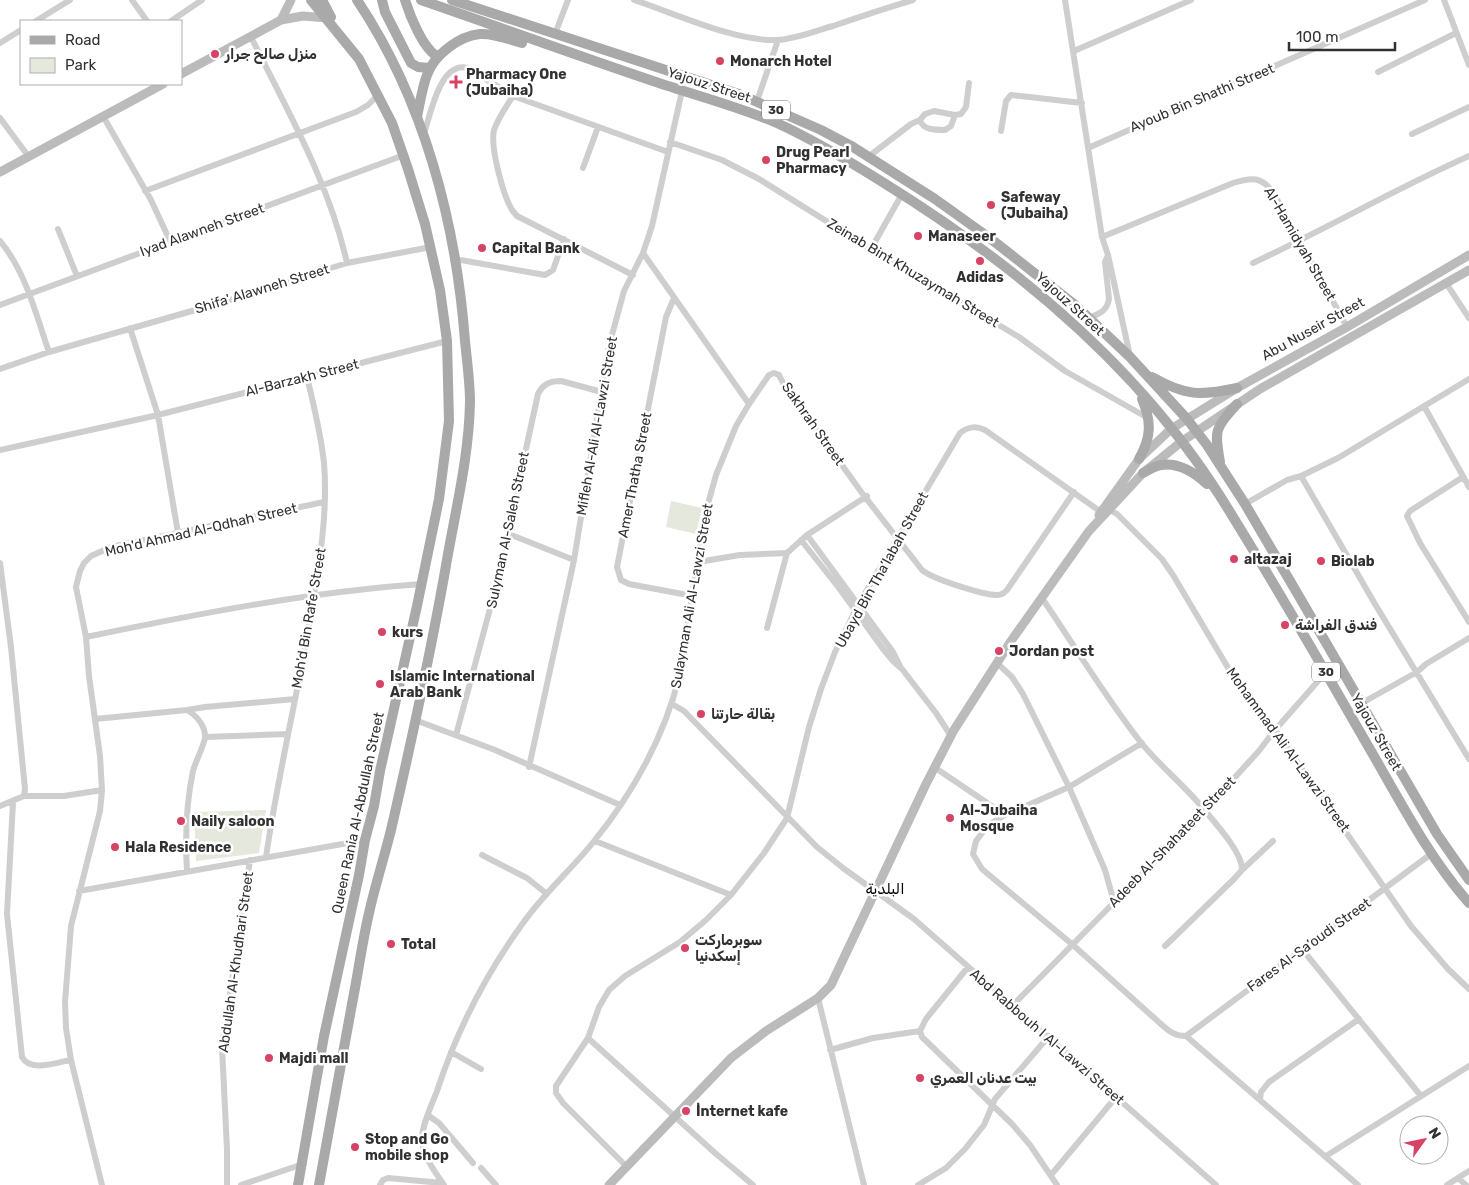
<svg xmlns="http://www.w3.org/2000/svg" width="1469" height="1185" font-family="Rubik,'Noto Naskh Arabic',sans-serif">
	<style>
		.green { fill: #e5e9dd }
		.lines { fill: none; stroke-linecap: round; stroke-linejoin: round }
		.street { stroke: #cecece; stroke-width: 6 }
		.secondary { stroke: #bbb; stroke-width: 9 }
		.primary { stroke: #a9a9a9; stroke-width: 10 }
		.poi-dot { fill: #d74364; stroke: #fff; stroke-width: 2 }
		.labels { text-anchor: middle; dominant-baseline: central; stroke-width: 5; stroke-linejoin: round; paint-order: stroke }
		.shield { fill: #fff; stroke: #6f6f6f; stroke-width: 1 }
		.shield-label { font-size: 12px; font-weight: bold; fill: #313131 }
		.poi-label { font-size: 14px; font-weight: bold; fill: #313131; stroke: #fff; text-anchor: start }
		.street-label { font-size: 14px; fill: #313131; stroke: #fff }
		.neighbourhood-label { font-size: 15px; fill: #000; stroke: #fff }
	</style>
	<rect width="100%" height="100%" fill="#fff"/>
	<!-- green -->
	<path class="green" d="M671,501L702,508L696,534L666,527Z
		M266,810L259,853L196,861L194,812Z"/>
	<g class="lines">
		<!-- street -->
		<path class="street" d="M132,0L147,21
			M634,0C674,13 736,42 777,40C796,39 815,31 833,26C859,17 886,8 913,0
			M1065,0L1102,237L1108,255L1130,356
			M1444,0L1469,65
			M36,21L70,0
			M171,21L202,0
			M555,34L568,0
			M0,43L21,30
			M1074,51L1191,0
			M1378,72L1456,33
			M513,96C506,107 498,118 494,130C490,147 503,195 512,210L517,216L633,275
			M757,101L778,40
			M103,116L151,200L170,241
			M0,118L29,157
			M920,120C923,130 935,130 945,130L951,126L955,115
			M1001,131L1006,101L1011,95L1082,103
			M424,134C430,116 440,60 468,68L513,96L668,152
			M1412,134L1469,107
			M670,142L722,160L759,179L871,249L1019,337L1065,371L1148,418
			M1088,148L1425,0
			M868,157L911,124L920,120L925,114L934,111L955,115L961,114L966,107L969,83
			M583,168L598,127
			M145,191L356,112L368,105L378,95
			M58,229L77,276
			M1102,237L1233,183C1252,177 1262,176 1274,194L1347,327
			M0,241C26,272 36,315 49,352
			M871,249L902,194
			M643,253L749,404
			M455,259L545,275L553,270L564,239
			M347,263L431,247
			M1253,263C1326,229 1395,189 1469,156
			M1446,283L1469,318
			M674,298L666,317L617,567L621,580L629,584L693,596
			M0,305L404,155
			M1089,318C1100,313 1107,311 1109,299L1105,262L1108,255
			M130,328L158,415L178,533
			M0,369L49,352L230,300L347,263C329,182 287,110 251,37
			M779,375L783,383L862,493L922,570C932,579 984,595 997,595C1002,595 1004,593 1007,590L1074,492
			M1424,406L1469,487
			M0,450L158,415L447,341
			M1301,476L1375,604L1469,759
			M1463,477L1410,511L1407,516L1420,543L1469,622
			M1245,504L1287,480L1301,476L1338,458L1469,379
			M1110,510L1117,514L1162,559L1173,575L1240,688L1275,730L1411,926L1448,969L1469,989
			M509,534L574,560
			M807,535L893,652L901,668
			M801,540L839,588L883,649L893,661L902,669L936,713L951,736
			M698,562L740,555L787,553
			M0,563L11,647L25,789L24,796L0,806
			M1042,598C1074,645 1104,695 1139,740C1159,766 1186,786 1206,812C1217,825 1243,854 1242,870
			M767,628L787,553L807,535L867,496
			M86,637C197,614 308,592 422,584
			M997,663L1012,677L1023,694L1069,787L1105,870L1114,902
			M1362,703L1417,672L1426,664L1469,638
			M672,704L684,711L817,847L843,868L914,919L1216,1185
			M187,710L205,707L295,699
			M95,719L187,710C196,715 206,726 205,738C203,748 196,760 193,771C186,804 185,837 187,871
			M415,720L495,750L620,805
			M456,735L508,542L515,499L538,394C543,384 550,381 561,381L602,392
			M205,737L287,734
			M1142,743L1069,787L1005,815L993,822L985,829L976,841L973,854L982,869L1073,945L1162,1025C1170,1032 1175,1036 1186,1036L1358,1185
			M529,767L574,560L609,346L624,291L643,253L652,226L682,91
			M934,767L1005,815
			M24,796H64L102,790
			M13,802L7,914L22,1057C31,1073 57,1062 71,1060
			M595,841L731,895
			M482,855L527,878L547,894
			M266,857C278,773 299,690 312,607C320,559 328,511 324,463C321,434 314,406 307,377
			M79,891L365,840
			M1165,946L1234,879L1242,870L1273,841
			M1302,949L1421,1096
			M968,967L926,1019L920,1031L922,1037L1012,1124L1030,1145L1057,1185
			M818,998L864,1185
			M1012,1006L1205,810L1258,752L1275,730L1326,672
			M1186,1036L1431,854
			M588,1038L715,1153L753,1185
			M830,1050L873,1038L920,1031
			M451,1052L481,1069
			M1260,1099L1261,1092L1269,1082L1359,1019
			M429,1116L439,1123L473,1163
			M1326,1156L1469,1066
			M627,1167L563,1103L556,1093V1086L588,1038L599,1007L609,990L625,976L680,942L706,920L731,895L764,853L787,818L809,727L821,689L835,652L858,605L960,433C969,426 976,426 985,430L1101,512
			M481,1168L496,1185
			M1051,1175L1116,1097
			M1458,1178L1466,1185
			M102,1185L71,1060L66,1028L65,1002L71,926L100,811L102,790L100,756L89,676L86,637L76,587L80,571L84,563L91,556L111,547L324,502
			M227,1185V1149L222,1047L250,860
			M241,1185L303,1164
			M380,1185L383,1180L388,1178L442,1183
			M444,1185C435,1172 424,1158 422,1141C421,1127 432,1104 437,1091C457,1030 486,974 523,923C544,893 572,869 595,840C633,793 665,735 679,677L706,511L716,475L736,426L749,404L769,375L774,373L779,375
			M918,1185L946,1168L965,1149L984,1125L995,1099L1049,1036
			M1447,1185L1469,1171"/>
		<!-- secondary -->
		<path class="secondary" d="M281,20L291,0
			M181,74L281,20L303,16L327,18
			M0,172L163,84
			M1099,515L1139,459L1171,429L1237,388L1347,327L1469,255
			M609,1185L731,1058L766,1031L818,998L831,985L926,784L954,730L1011,641L1089,531L1143,473L1181,442L1260,389L1469,270"/>
		<!-- primary -->
		<path class="primary" d="M322,0L331,17
			M382,0L385,12L411,63L418,67L430,68
			M405,0C410,16 423,49 438,57
			M421,0C499,27 576,55 653,81C694,95 737,106 777,123C814,140 849,161 884,183C1013,263 1138,366 1220,496C1270,576 1317,657 1364,739C1397,795 1426,854 1469,903
			M452,0L739,94L821,130L853,147L935,199L991,239L1075,305L1130,357L1187,419L1207,445L1245,504L1300,598L1437,834L1469,880
			M417,117C420,103 422,88 427,75C434,55 459,36 480,34C493,33 509,39 522,43
			M1152,377C1186,396 1200,396 1237,388
			M1139,459C1151,438 1152,422 1142,399
			M1220,462C1214,429 1215,429 1237,404
			M1143,473C1148,470 1155,466 1161,465C1179,462 1195,473 1207,484
			M298,1185L324,1036L359,875L365,840L374,806L380,771L417,606L439,499L449,421L447,341L440,290L425,224L408,169L392,123L359,59L311,0
			M319,1185C330,1125 341,1064 352,1004C358,974 362,943 369,913C375,886 384,858 391,830C412,739 432,647 448,554C457,504 469,454 470,402C470,382 467,362 465,341C456,222 424,100 357,0"/>
	</g>
	<!-- markers -->
	<g class="poi-dot">
		<circle cx="215" cy="54" r="5"/>
		<circle cx="720" cy="61" r="5"/>
		<path d="M453.5 74.5h5v5h5v5h-5v5h-5v-5h-5v-5h5z"/>
		<circle cx="766" cy="160" r="5"/>
		<circle cx="991" cy="205" r="5"/>
		<circle cx="918" cy="236" r="5"/>
		<circle cx="482" cy="248" r="5"/>
		<circle cx="980" cy="261" r="5"/>
		<circle cx="1234" cy="559" r="5"/>
		<circle cx="1321" cy="561" r="5"/>
		<circle cx="1285" cy="625" r="5"/>
		<circle cx="382" cy="632" r="5"/>
		<circle cx="999" cy="651" r="5"/>
		<circle cx="380" cy="684" r="5"/>
		<circle cx="701" cy="714" r="5"/>
		<circle cx="950" cy="818" r="5"/>
		<circle cx="181" cy="821" r="5"/>
		<circle cx="115" cy="847" r="5"/>
		<circle cx="391" cy="944" r="5"/>
		<circle cx="685" cy="948" r="5"/>
		<circle cx="269" cy="1058" r="5"/>
		<circle cx="920" cy="1078" r="5"/>
		<circle cx="686" cy="1111" r="5"/>
		<circle cx="355" cy="1147" r="5"/>
	</g>
	<g class="labels">
		<!-- shield labels -->
		<g class="shield">
			<rect x="762" y="100.5" width="28" height="19" rx="4"/>
			<rect x="1312" y="662.5" width="28" height="19" rx="4"/>
		</g>
		<g class="shield-label">
			<text x="776" y="110">30</text>
			<text x="1326" y="672">30</text>
		</g>
		<!-- poi labels -->
		<g class="poi-label">
			<text x="225" y="54">منزل صالح جرار</text>
			<text x="730" y="61">Monarch Hotel</text>
			<text x="466" y="74">Pharmacy One<tspan x="466" dy="16">(Jubaiha)</tspan></text>
			<text x="776" y="152">Drug Pearl<tspan x="776" dy="16">Pharmacy</tspan></text>
			<text x="1001" y="197">Safeway<tspan x="1001" dy="16">(Jubaiha)</tspan></text>
			<text x="928" y="236">Manaseer</text>
			<text x="492" y="248">Capital Bank</text>
			<text x="980" y="277" text-anchor="middle">Adidas</text>
			<text x="1244" y="559">altazaj</text>
			<text x="1331" y="561">Biolab</text>
			<text x="1295" y="625">فندق الفراشة</text>
			<text x="392" y="632">kurs</text>
			<text x="1009" y="651">Jordan post</text>
			<text x="390" y="676">Islamic International<tspan x="390" dy="16">Arab Bank</tspan></text>
			<text x="711" y="714">بقالة حارتنا</text>
			<text x="960" y="810">Al-Jubaiha<tspan x="960" dy="16">Mosque</tspan></text>
			<text x="191" y="821">Naily saloon</text>
			<text x="125" y="847">Hala Residence</text>
			<text x="695" y="940">سوبرماركت<tspan x="695" dy="16">إسكدنيا</tspan></text>
			<text x="401" y="944">Total</text>
			<text x="279" y="1058">Majdi mall</text>
			<text x="930" y="1078">بيت عدنان العمري</text>
			<text x="696" y="1111">İnternet kafe</text>
			<text x="365" y="1139">Stop and Go<tspan x="365" dy="16">mobile shop</tspan></text>
		</g>
		<!-- street labels -->
		<g class="street-label">
			<text transform="translate(709 85) rotate(18)">Yajouz Street</text>
			<text transform="translate(1202 98) rotate(-23)">Ayoub Bin Shathi Street</text>
			<text transform="translate(202 230) rotate(-20)">Iyad Alawneh Street</text>
			<text transform="translate(1300 244) rotate(60)">Al-Hamidyah Street</text>
			<text transform="translate(913 273) rotate(31)">Zeinab Bint Khuzaymah Street</text>
			<text transform="translate(262 289) rotate(-17)">Shifa' Alawneh Street</text>
			<text transform="translate(1070 304) rotate(42)">Yajouz Street</text>
			<text transform="translate(1313 329) rotate(-29)">Abu Nuseir Street</text>
			<text transform="translate(302 378) rotate(-14)">Al-Barzakh Street</text>
			<text transform="translate(813 424) rotate(55)">Sakhrah Street</text>
			<text transform="translate(597 426) rotate(-80)">Mifleh Al-Ali Al-Lawzi Street</text>
			<text transform="translate(635 475) rotate(-79)">Amer Thatha Street</text>
			<text transform="translate(201 530) rotate(-13)">Moh'd Ahmad Al-Qdhah Street</text>
			<text transform="translate(508 530) rotate(-78)">Sulyman Al-Saleh Street</text>
			<text transform="translate(882 570) rotate(-61)">Ubayd Bin Tha’labah Street</text>
			<text transform="translate(692 596) rotate(-80)">Sulayman Ali Al-Lawzi Street</text>
			<text transform="translate(309 618) rotate(-80)">Moh'd Bin Rafe' Street</text>
			<text transform="translate(1376 732) rotate(60)">Yajouz Street</text>
			<text transform="translate(1288 750) rotate(54)">Mohammad Ali Al-Lawzi Street</text>
			<text transform="translate(358 813) rotate(-78)">Queen Rania Al-Abdullah Street</text>
			<text transform="translate(1172 842) rotate(-46)">Adeeb Al-Shahateet Street</text>
			<text transform="translate(1309 945) rotate(-36)">Fares Al-Sa’oudi Street</text>
			<text transform="translate(236 962) rotate(-82)">Abdullah Al-Khudhari Street</text>
			<text transform="translate(1047 1037) rotate(41)">Abd Rabbouh I Al-Lawzi Street</text>
		</g>
		<!-- neighbourhood labels -->
		<g class="neighbourhood-label">
			<text x="885" y="889">البلدية</text>
		</g>
	</g>
	<!-- legend -->
	<rect x="20" y="20" width="162" height="65" fill="#ffffff" stroke="#adadad"/>
	<rect x="30" y="36" width="25" height="8" fill="#a9a9a9" stroke="#adadad"/>
	<text x="65" y="45" font-size="15" fill="#313131">Road</text>
	<rect x="30" y="58" width="25" height="15" fill="#e5e9dd" stroke="#adadad"/>
	<text x="65" y="70" font-size="15" fill="#313131">Park</text>
	<!-- north arrow -->
	<g transform="translate(1424 1140) rotate(57)"><circle r="24" fill="#ffffff" stroke="#adadad"/>
	<path d="M0-4L9 19L0 12L-9 19Z" fill="#d74364"/>
	<text y="-8" font-size="14" font-weight="bold" text-anchor="middle" fill="#313131">N</text>
	</g>
	<!-- scale -->
	<path d="M1289 42v8h106v-8" fill="none" stroke="#313131" stroke-width="2.5"/>
	<text x="1296" y="42" font-size="15" fill="#313131" stroke="#ffffff" stroke-width="4" paint-order="stroke">100 m</text>
</svg>
